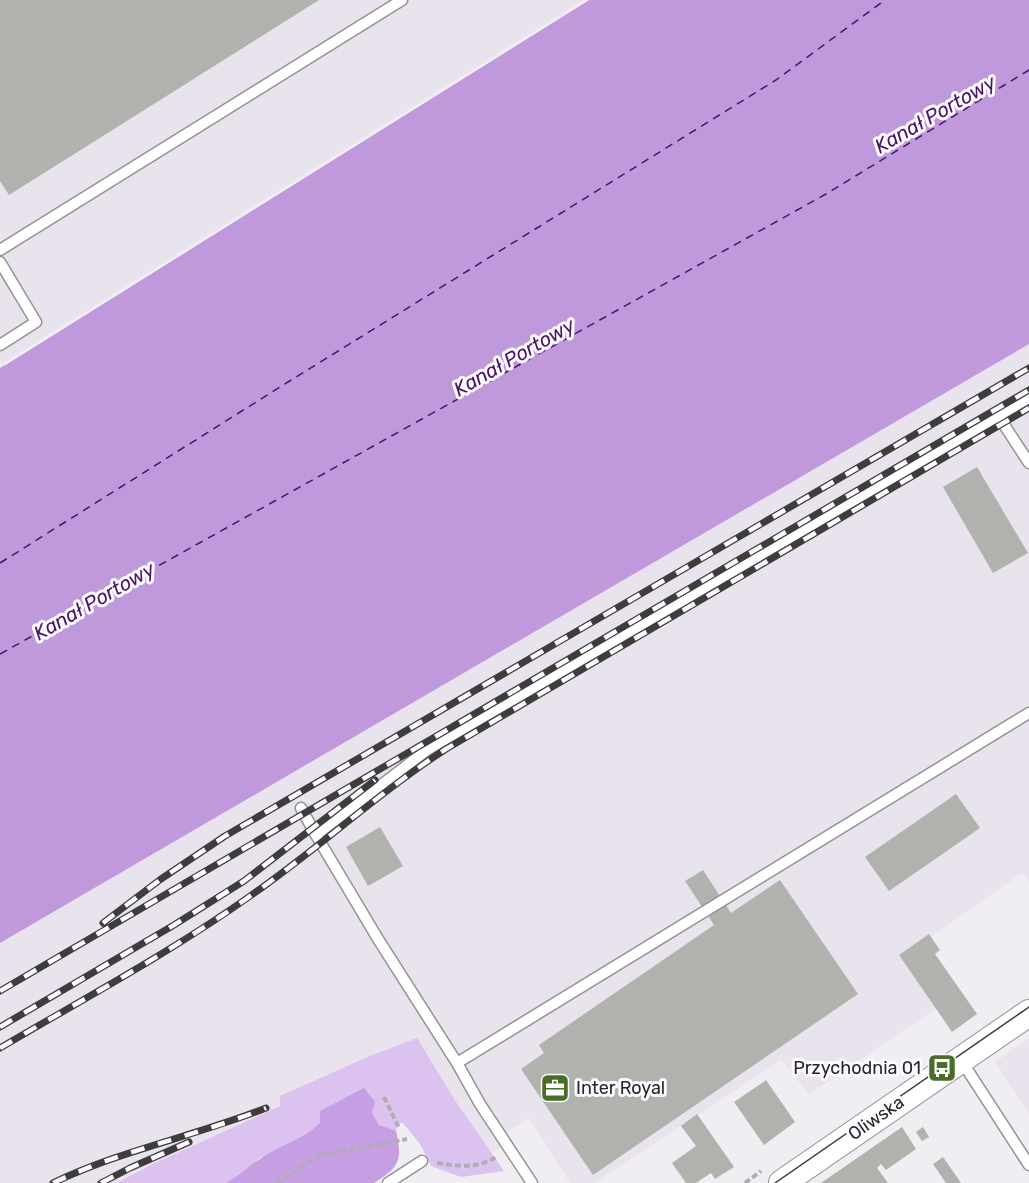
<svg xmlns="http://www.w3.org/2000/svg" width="1029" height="1183" font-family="Rubik,sans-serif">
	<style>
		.built { fill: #e9e3ee }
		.green { fill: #dcc2ef }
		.forest { fill: #c69ee4 }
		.water { fill: #c099dd }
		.pier { fill: #f0eef2 }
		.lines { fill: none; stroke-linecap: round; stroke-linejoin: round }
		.ferry { stroke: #491566; stroke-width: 1.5; stroke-dasharray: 8 6; stroke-linecap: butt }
		.building { fill: #b0b2ae }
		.service-casing { stroke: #949295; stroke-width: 13 }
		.tertiary-casing { stroke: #949295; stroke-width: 28 }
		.path { stroke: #afadb1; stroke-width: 4; stroke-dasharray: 6 3; stroke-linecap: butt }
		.service { stroke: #fff; stroke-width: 10 }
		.tertiary { stroke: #fff; stroke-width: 26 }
		.tram { stroke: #3e3d3e; stroke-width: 1.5 }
		.rail-casing { stroke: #3e3d3e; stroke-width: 7 }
		.rail { stroke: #fdfbff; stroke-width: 4.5; stroke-dasharray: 14; stroke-linecap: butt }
		.labels { text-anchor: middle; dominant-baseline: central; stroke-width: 6; stroke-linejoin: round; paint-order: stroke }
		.poi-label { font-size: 18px; fill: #282728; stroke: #fdfbff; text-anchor: end }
		.street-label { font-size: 18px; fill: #282728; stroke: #fdfbff }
		.water-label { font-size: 20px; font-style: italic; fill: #491566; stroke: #fdfbff }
	</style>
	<rect width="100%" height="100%" fill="#f0eef2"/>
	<!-- built -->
	<path class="built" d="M0,0H589L4,366L0,359Z
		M1029,344V882L1022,873L931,937L929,934L899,955L936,1009L809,1094L781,1060L594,1183H570L529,1118L507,1132L512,1140L492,1153L487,1147L406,1081L177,1183H0V943Z
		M1029,1038V1114L995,1062Z"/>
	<!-- green -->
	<path class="green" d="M417,1038L454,1099L504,1171L461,1177L431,1166L420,1144L403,1123H398L396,1131L380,1126L372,1112L320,1123L307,1135L260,1158L239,1177L225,1183H117L151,1165L280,1106V1096L370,1056Z"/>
	<!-- forest -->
	<path class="forest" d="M364,1088L375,1102L372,1112L379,1125L396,1131C403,1161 399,1167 374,1183H225C239,1177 247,1167 260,1159C281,1144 300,1142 320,1123V1111Z"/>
	<!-- water -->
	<path class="water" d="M589,0H1029V344L0,943V368Z"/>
	<!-- pier -->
	<path class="pier" d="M584,0H589L4,366L3,363Z"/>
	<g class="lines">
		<!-- ferry -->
		<path class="ferry" d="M0,563L280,387L776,80L885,0
			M0,654L826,194L1029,70"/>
	</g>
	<!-- building -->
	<path class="building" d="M0,0H319L9,195L0,181Z
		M977,467L1028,553L993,573L943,487Z
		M956,794L980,828L889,891L865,857Z
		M380,827L403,866L368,886L346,847Z
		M703,870L731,913L780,880L858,994L593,1175L521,1069L544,1053L539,1045L714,925L685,881Z
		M929,934L940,950L935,954L977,1014L952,1032L899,955Z
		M766,1080L795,1122L764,1145L734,1102Z
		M697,1114L734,1167L715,1179L711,1173L696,1183H686L672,1163L696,1146L681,1126Z
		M902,1127L916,1149L886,1170L881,1164L877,1168L888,1183H821Z
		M923,1127L929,1137L922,1141L916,1132Z
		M943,1157L961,1183H946L933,1164Z"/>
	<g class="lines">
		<!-- service casing -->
		<g class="service-casing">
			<path id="service" d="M0,250L402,0
				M0,262L36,322L0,345
				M999,417L1029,463
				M301,808L316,835
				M961,1060L1029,1165
				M457,1063L1029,713
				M388,1183L422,1161
				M532,1183L480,1104L457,1063L378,939L316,835L427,750L1029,398"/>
		</g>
		<!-- tertiary casing -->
		<g class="tertiary-casing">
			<path id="tertiary" d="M782,1183L1029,1013"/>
		</g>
		<!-- path -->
		<path class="path" d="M384,1097L399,1128
			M437,1163C459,1166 477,1169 496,1157
			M277,1183L320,1155L407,1139
			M745,1183L761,1171"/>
		<!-- service -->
		<use href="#service" class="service"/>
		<!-- tertiary -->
		<use href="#tertiary" class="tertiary"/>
		<!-- tram -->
		<path class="tram" d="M775,1183L1029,1007"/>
		<!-- rail casing -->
		<g class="rail-casing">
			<path id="rail" d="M103,923L161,879L225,836L1029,368
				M0,991L1029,390
				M0,1027L174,925L244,881L375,780
				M0,1048C85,998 173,951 253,894C319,848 378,793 446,749L1029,408
				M53,1183C121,1150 196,1136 266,1108
				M101,1183L130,1168L189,1142"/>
		</g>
		<!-- rail -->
		<use href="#rail" class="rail"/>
	</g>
	<!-- icons -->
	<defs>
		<g id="bus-square" transform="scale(1.5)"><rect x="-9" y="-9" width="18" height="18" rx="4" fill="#4a6e28" stroke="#fdfbff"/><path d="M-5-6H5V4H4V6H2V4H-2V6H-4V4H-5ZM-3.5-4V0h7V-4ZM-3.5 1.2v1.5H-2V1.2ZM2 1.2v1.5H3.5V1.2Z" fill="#fff"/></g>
		<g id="office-square" transform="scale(1.5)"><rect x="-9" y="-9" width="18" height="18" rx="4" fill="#4a6e28" stroke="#fdfbff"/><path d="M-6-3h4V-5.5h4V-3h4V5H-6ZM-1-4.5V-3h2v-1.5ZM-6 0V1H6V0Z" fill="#fff"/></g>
	</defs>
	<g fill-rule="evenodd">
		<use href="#bus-square" x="942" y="1068"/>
		<use href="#office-square" x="555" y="1088"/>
	</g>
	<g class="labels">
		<!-- poi labels -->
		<g class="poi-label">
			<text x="921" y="1068">Przychodnia 01</text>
			<text x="576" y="1088" text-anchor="start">Inter Royal</text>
		</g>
		<!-- street labels -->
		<g class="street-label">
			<text transform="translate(876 1118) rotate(-35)">Oliwska</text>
		</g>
		<!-- water labels -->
		<g class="water-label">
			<text transform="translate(935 114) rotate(-30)">Kanał Portowy</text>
			<text transform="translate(514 357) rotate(-30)">Kanał Portowy</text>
			<text transform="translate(94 601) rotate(-30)">Kanał Portowy</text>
		</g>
	</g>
</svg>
